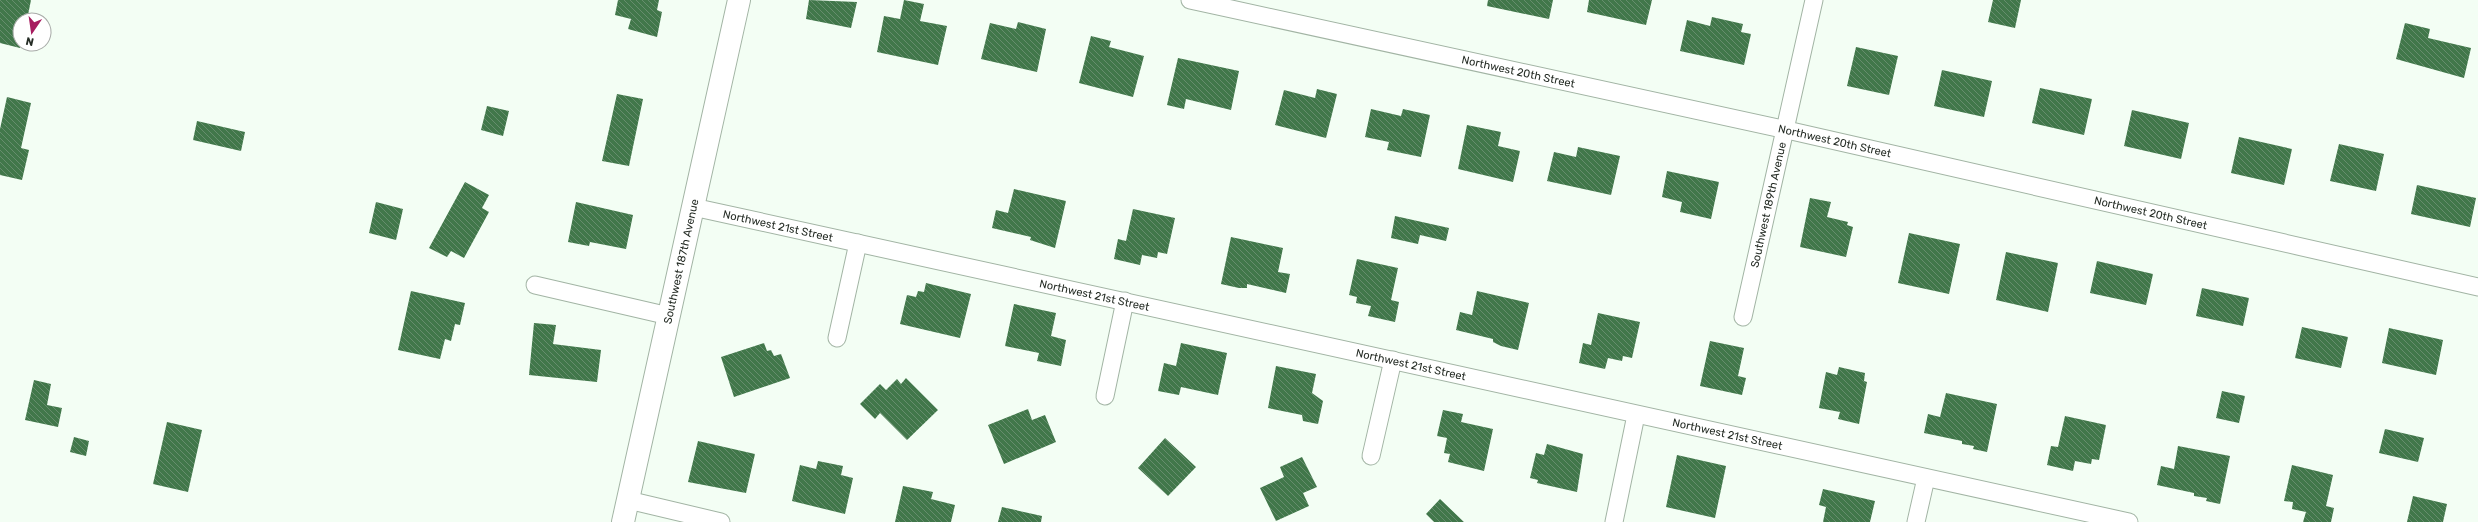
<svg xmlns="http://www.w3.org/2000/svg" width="2478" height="522" font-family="Rubik,sans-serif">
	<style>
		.building { fill: url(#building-back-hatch) }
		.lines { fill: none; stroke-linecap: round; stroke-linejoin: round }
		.street-casing { stroke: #a2b4a4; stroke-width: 19 }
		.secondary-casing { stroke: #a2b4a4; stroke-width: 24 }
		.street { stroke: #fff; stroke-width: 17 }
		.secondary { stroke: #fff; stroke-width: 22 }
		.labels { text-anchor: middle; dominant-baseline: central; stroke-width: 4; stroke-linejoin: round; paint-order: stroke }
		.street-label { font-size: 11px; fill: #252c25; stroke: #fff }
	</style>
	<defs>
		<pattern id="building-back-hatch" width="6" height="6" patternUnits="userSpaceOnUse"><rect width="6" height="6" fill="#41774a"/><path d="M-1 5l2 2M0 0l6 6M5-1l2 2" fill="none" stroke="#668d6d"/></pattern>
	</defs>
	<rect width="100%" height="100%" fill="#f3fef4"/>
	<!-- building -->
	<path class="building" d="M0,0H31L27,20H20V48L0,43Z
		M618,0H659L657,10L662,12L657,37L628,29L631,19L615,15Z
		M809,0L857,2L851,28L806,19Z
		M904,0L924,4L920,21L947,26L938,65L877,52L884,16L900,19Z
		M1488,0H1553L1549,19L1487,6Z
		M1589,0H1652L1646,25L1587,12Z
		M1993,0H2021L2015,28L1988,22Z
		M1712,17L1743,24L1741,32L1751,34L1744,65L1680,51L1687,20L1710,26Z
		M1018,22L1046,29L1037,72L981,59L990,23L1016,29Z
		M2405,23L2430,29L2428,38L2471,48L2464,78L2396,59Z
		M1091,36L1111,41L1109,47L1144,56L1133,97L1079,83Z
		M1856,47L1898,56L1889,95L1847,86Z
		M1178,58L1239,71L1231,110L1186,99L1184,109L1167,105Z
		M1942,70L1992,81L1984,117L1934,106Z
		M2040,88L2092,99L2084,135L2032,123Z
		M1317,89L1337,94L1326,138L1275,125L1284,90L1315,98Z
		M617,94L643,99L629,166L602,161Z
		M7,97L31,103L21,148L29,150L22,180L0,175V129Z
		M487,106L509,111L503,136L481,130Z
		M1371,109L1401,116L1403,109L1430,115L1421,157L1387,150L1389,142L1365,137Z
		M2132,110L2189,123L2181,159L2124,146Z
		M197,121L245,132L241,151L193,140Z
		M1467,125L1501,132L1498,146L1520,151L1513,182L1458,169Z
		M2239,137L2292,149L2284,185L2231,173Z
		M2339,144L2384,154L2376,191L2330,181Z
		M1578,147L1620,156L1611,195L1547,181L1554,152L1576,157Z
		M1667,171L1719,182L1711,219L1680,212L1682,202L1662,197Z
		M465,182L489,195L482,208L489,212L464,258L451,251L447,257L429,248Z
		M2417,185L2476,198L2470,227L2411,214Z
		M1014,189L1066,201L1055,248L1030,240L1031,237L992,228L996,210L1008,213Z
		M1810,198L1831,202L1827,217L1848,222L1847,225L1853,227L1846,257L1800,247Z
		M376,202L403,209L396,240L369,233Z
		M576,202L633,215L626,249L590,242L589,246L568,242Z
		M1133,209L1175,218L1167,254L1158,252L1157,258L1142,255L1140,265L1114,259L1118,239L1126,241Z
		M1395,216L1449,228L1446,241L1420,235L1418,244L1391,238Z
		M1909,233L1960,244L1949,294L1898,283Z
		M1231,237L1283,248L1278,272L1290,274L1286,293L1247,284V288H1239L1221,284Z
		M2006,252L2058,263L2048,312L1996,300Z
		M1357,259L1398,268L1391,300L1399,302L1395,322L1368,316L1371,306L1356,303L1357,297L1349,295Z
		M2097,261L2153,274L2146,305L2090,293Z
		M926,283L971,294L960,338L900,324L907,295L916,297L918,291L924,292Z
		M2202,288L2249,298L2243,326L2196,316Z
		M411,291L465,303L460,325L455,324L451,341L445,339L440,359L398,350Z
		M1477,291L1529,303L1518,350L1501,346L1493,342V339L1456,330L1460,312L1472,315Z
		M1014,304L1056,313L1051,336L1066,340L1061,366L1037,361L1039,353L1005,346Z
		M1598,313L1640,322L1632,358L1623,356L1622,361L1608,358L1605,369L1579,363L1583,343L1591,345Z
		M534,323L556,325L553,344L601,350L597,382L529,375Z
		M2302,327L2348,337L2341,368L2295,358Z
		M2389,328L2443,340L2436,375L2382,363Z
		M1710,341L1744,348L1738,376L1746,378L1742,395L1700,386Z
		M764,343L767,351L771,350L774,356L781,354L790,378L734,397L721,357Z
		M1181,343L1227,353L1218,395L1181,387L1179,395L1158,391L1164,363L1176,366Z
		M1276,366L1316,374L1312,393L1323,401L1318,424L1303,421L1302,415L1268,408Z
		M1839,367L1865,373L1864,381L1867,382L1859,424L1838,419L1840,412L1819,408L1826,372L1837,375Z
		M906,378L938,410L907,440L880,413L875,419L860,404L880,384L886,390L897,379L901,384Z
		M34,380L51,384L47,405L62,408L58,427L25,420Z
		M2222,391L2245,396L2239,423L2216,418Z
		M1946,393L1997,404L1987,452L1973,449L1974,446L1962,444V441L1924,433L1928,414L1940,417Z
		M1028,409L1032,420L1045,415L1056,442L1004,464L988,425Z
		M1443,410L1463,414L1461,422L1493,429L1484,471L1448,462L1450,454L1444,453L1447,438L1437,436Z
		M2065,416L2106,425L2099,460L2092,459L2091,464L2075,461L2073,471L2047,465L2051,446L2058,447Z
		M167,422L202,430L188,492L153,484Z
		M2385,429L2424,438L2418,462L2379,453Z
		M74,437L89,441L86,456L70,452Z
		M1165,438L1196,467L1168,496L1138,468Z
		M698,441L755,454L746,493L688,482Z
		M1547,444L1583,454L1577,492L1537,483L1538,480L1530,478L1536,453L1544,455Z
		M2178,446L2230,456L2220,504L2206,501L2207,498L2194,496V493L2157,485L2161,466L2174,469Z
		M1677,455L1726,466L1715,518L1666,507Z
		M1302,457L1317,487L1303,493L1309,506L1276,521L1260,488L1284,477L1280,467Z
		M818,461L843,466L841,475L853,478L845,514L792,501L800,465L816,469Z
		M2292,465L2333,475L2326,506L2334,508L2331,522H2303L2306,512L2292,509L2293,502L2284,501Z
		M903,486L933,492L931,499L955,505L951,522H895Z
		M1823,489L1875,501L1870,522H1823L1826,507L1819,505Z
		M2413,496L2447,504L2443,522H2407Z
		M1440,499L1464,522H1434L1426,514Z
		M1002,507L1042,516L1041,522H998Z"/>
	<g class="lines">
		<!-- street casing -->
		<g class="street-casing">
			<g id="street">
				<path id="s1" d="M1190,0L1787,130L2478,287"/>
				<path id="s2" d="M693,207L2129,522"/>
				<path d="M535,285L669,316"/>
				<path id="s3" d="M1743,317L1814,0"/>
				<path d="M837,338L858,243"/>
				<path d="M1105,396L1125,301"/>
				<path d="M1371,456L1393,360"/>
				<path d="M628,500L721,522"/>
				<path d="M1614,522L1636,415"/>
				<path d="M1916,522L1926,478"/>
			</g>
		</g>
		<!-- secondary casing -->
		<g class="secondary-casing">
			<g id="secondary">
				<path id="s4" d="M623,522L739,0"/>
			</g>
		</g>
		<!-- street -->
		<use href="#street" class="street"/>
		<!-- secondary -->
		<use href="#secondary" class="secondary"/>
	</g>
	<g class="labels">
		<!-- street labels -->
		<g class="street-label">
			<text stroke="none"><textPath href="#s1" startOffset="336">Northwest 20th Street</textPath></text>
			<text stroke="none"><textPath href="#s1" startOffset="660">Northwest 20th Street</textPath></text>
			<text stroke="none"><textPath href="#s3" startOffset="115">Southwest 189th Avenue</textPath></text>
			<text stroke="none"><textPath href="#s1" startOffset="984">Northwest 20th Street</textPath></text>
			<text stroke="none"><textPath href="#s2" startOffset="87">Northwest 21st Street</textPath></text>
			<text stroke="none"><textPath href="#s4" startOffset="267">Southwest 187th Avenue</textPath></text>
			<text stroke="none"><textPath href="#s2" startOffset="411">Northwest 21st Street</textPath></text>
			<text stroke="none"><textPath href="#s2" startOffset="735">Northwest 21st Street</textPath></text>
			<text stroke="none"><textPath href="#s2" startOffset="1059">Northwest 21st Street</textPath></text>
		</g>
	</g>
	<!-- north arrow -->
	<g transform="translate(32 32) rotate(193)"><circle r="19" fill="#ffffff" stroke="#a8aba8"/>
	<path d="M0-3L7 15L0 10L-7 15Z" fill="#a71b5f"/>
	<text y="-6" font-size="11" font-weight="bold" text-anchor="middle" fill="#252c25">N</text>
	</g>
</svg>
